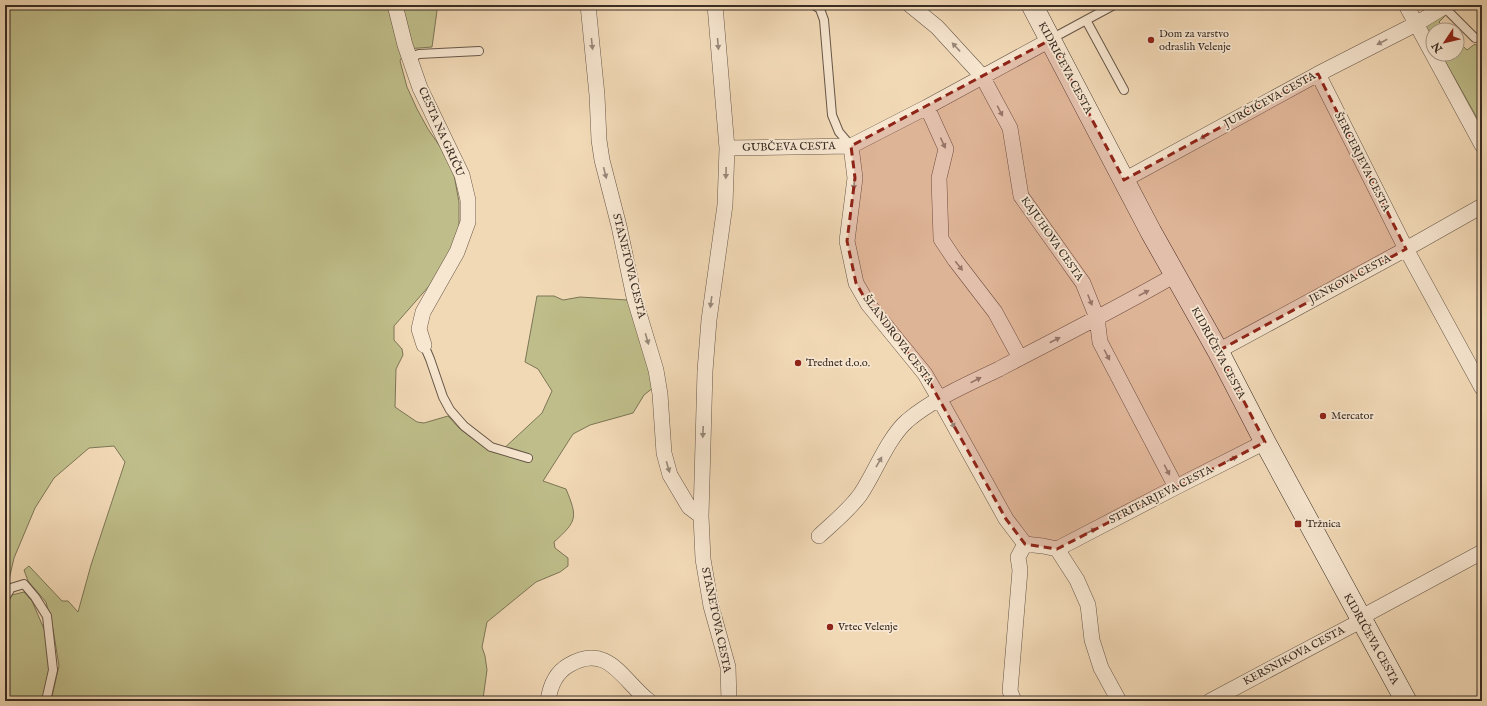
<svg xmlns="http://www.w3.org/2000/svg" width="1487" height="706" font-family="'IM FELL English',serif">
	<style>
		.green { fill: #bfbe8a; stroke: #7c7556 }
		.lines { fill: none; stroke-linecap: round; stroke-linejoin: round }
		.lane-casing { stroke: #675748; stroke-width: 10 }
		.street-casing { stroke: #675748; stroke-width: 16 }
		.secondary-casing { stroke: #392c23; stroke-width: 22 }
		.lane { stroke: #f7e6d0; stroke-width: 8 }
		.street { stroke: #f7e6d0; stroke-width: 15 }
		.secondary { stroke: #f7e6d0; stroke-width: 21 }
		.oneway { fill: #98897a }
		.marked { fill: #8f2418; fill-opacity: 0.2; stroke: #8f2418; stroke-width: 3; stroke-dasharray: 8 5; stroke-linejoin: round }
		.poi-dot { fill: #8f2418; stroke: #f7e6d0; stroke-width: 1.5 }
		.labels { text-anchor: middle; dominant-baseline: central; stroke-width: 3.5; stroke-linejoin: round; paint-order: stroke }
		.poi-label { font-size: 11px; fill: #392c23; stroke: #f7e6d0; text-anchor: start }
		.street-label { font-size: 11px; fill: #392c23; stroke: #f7e6d0 }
	</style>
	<rect width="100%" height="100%" fill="#f2d9b6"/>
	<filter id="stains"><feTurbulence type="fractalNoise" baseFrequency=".005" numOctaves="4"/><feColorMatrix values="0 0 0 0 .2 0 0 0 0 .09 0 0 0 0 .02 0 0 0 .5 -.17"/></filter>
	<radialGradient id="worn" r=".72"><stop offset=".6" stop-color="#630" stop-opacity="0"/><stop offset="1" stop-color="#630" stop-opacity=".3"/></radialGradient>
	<!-- green -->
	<path class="green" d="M5,5H435L437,11L432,47L406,49L400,61L407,87L417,109L428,129L443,151L454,175L459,202V228L453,246L430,285L394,326V340L402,349L403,355L396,369L395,407L417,422L424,423L448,416L460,429L488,450L500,452L542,413L552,391L538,369L525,362L537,296H554L563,300L580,297L627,300L637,322L654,387L644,395L633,413L590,425L573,434L543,481L566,489C578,518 577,521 554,542L555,548L568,558V566L560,572L536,582L487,622L482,647L485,656L487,670L483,699L481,701H51L59,666L53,629L46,602L28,581L24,570L29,566L62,601H68L78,612L91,565L125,462L114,446L89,448L54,478L35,508L14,558L8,584L5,590Z
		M1441,13L1445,16L1439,22L1447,30H1433V40L1426,27Z
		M1457,40L1467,50L1475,44L1482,50V125H1481L1441,54H1457Z
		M24,592L32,601L47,636L50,677L45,701H5V606L12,595Z"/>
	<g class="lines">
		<!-- lane casing -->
		<g class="lane-casing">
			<path id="lane" d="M814,5L820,9L824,20L832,115L839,132L851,146
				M1444,7L1475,38
				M1086,20L1124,90
				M1051,39L1114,5
				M409,58L419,54L479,51
				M424,345L430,359L443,397L450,410L464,426L491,447L528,458
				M5,598L11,588L24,584L35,597L47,616L53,670L46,701"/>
		</g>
		<!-- street casing -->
		<g class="street-casing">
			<path id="street" d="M395,5L405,45L420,88L462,175L468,200V222L457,252L423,312L419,329L424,345
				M588,5L597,95L599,140L602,160L619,226L634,297L656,370L660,394L664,453L670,475L689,507L701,516
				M715,5L727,148L725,205L709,320L705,371L701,516L703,559L711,606L728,667L729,701
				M910,5L937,27L982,76L1010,128L1021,196L1083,283L1097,318L1100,342L1176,487
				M1406,5L1482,145
				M1318,74L1406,249L1482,388
				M927,107L946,149L939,178L941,239L955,260L995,312L1020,358
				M851,146L855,178L847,241L856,283L868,304L925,374L940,400L1006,519L1025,544
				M727,148L851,146L927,107L1050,40
				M1124,180L1318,74L1416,24L1447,5
				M1218,351L1406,249L1482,206
				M819,536C833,523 849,510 860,495C875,473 887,439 907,421C933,399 968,384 999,369C1058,338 1118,308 1175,275
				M1025,544L1043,546L1057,549L1077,580L1088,605L1092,640L1101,668L1119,701
				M1057,549L1176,487L1265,442
				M548,701C550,686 555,673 569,665C608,642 622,680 649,701
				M1014,701L1010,691L1020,570L1018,557L1025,544
				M1210,701L1353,625L1369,613L1482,552"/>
		</g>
		<!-- secondary casing -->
		<g class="secondary-casing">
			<path id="secondary" d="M1032,5L1151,232L1218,351L1265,442L1406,701"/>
		</g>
		<!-- lane -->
		<use href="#lane" class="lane"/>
		<!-- street -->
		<use href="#street" class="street"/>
		<!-- secondary -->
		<use href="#secondary" class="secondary"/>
	</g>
	<!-- one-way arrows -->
	<defs><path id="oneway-solid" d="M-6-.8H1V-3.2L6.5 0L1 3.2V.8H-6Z"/></defs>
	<g class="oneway">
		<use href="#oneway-solid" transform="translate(1382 42) rotate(153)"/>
		<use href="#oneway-solid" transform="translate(592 44) rotate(84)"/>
		<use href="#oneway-solid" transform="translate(718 44) rotate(85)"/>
		<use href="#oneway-solid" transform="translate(956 47) rotate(-133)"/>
		<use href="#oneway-solid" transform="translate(1000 111) rotate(62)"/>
		<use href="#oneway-solid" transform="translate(1205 136) rotate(151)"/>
		<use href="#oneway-solid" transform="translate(943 143) rotate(65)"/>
		<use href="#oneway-solid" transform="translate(605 173) rotate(76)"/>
		<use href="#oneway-solid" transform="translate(726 173) rotate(92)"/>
		<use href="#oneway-solid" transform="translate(854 184) rotate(96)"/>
		<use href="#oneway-solid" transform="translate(959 266) rotate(52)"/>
		<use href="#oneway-solid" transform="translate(1144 293) rotate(-28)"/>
		<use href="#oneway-solid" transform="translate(1090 300) rotate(68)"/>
		<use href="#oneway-solid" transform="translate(711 302) rotate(98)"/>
		<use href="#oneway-solid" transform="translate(647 339) rotate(74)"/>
		<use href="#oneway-solid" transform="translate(1055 340) rotate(-27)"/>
		<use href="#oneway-solid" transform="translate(1107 355) rotate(62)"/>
		<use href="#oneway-solid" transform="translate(976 380) rotate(-27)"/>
		<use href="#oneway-solid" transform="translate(952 423) rotate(61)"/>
		<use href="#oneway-solid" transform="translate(703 432) rotate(92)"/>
		<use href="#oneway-solid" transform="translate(1232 459) rotate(-26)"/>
		<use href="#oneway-solid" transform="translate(879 462) rotate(-60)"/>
		<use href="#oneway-solid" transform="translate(668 467) rotate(74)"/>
		<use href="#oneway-solid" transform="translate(1167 470) rotate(62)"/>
		<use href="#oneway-solid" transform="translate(1091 531) rotate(-28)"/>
	</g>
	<!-- marked area -->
	<path class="marked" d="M1050,40L1124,180L1318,74L1406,249L1218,351L1265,442L1057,549L1025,544L1006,519L925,374L868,304L856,283L847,241L855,178L851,146Z"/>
	<!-- markers -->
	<g class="poi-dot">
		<circle cx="1151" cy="40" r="4"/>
		<circle cx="798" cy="363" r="4"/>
		<circle cx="1323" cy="416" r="4"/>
		<rect x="1294" y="520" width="8" height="8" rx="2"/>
		<circle cx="830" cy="627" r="4"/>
	</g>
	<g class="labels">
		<!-- poi labels -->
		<g class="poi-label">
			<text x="1159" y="34">Dom za varstvo<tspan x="1159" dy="13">odraslih Velenje</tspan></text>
			<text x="806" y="363">Trednet d.o.o.</text>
			<text x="1331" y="416">Mercator</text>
			<text x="1306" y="524">Tržnica</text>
			<text x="838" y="627">Vrtec Velenje</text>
		</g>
		<!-- street labels -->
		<g class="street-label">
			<text transform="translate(1065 68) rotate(62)">KIDRIČEVA CESTA</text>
			<text transform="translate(1270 100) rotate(-29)">JURČIČEVA CESTA</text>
			<text transform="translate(441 132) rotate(66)">CESTA NA GRIČU</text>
			<text transform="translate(789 147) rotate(-1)">GUBČEVA CESTA</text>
			<text transform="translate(1362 162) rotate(63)">ŠERCERJEVA CESTA</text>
			<text transform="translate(1052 239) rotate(55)">KAJUHOVA CESTA</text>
			<text transform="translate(629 266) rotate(76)">STANETOVA CESTA</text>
			<text transform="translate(1350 279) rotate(-28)">JENKOVA CESTA</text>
			<text transform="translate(898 340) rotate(53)">ŠLANDROVA CESTA</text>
			<text transform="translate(1218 353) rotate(62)">KIDRIČEVA CESTA</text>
			<text transform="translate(1161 495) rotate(-27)">STRITARJEVA CESTA</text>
			<text transform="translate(716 620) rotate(78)">STANETOVA CESTA</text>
			<text transform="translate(1371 639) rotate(61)">KIDRIČEVA CESTA</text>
			<text transform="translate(1294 656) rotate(-28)">KERSNIKOVA CESTA</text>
		</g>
	</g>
	<!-- margin -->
	<rect width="1487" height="706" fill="none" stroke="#f2d9b6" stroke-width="20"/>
	<rect x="6" y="6" width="1475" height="694" fill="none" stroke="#392c23" stroke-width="2"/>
	<rect x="10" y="10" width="1467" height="686" fill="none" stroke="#392c23"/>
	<!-- north arrow -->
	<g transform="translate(1445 42) rotate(235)"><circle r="19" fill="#f7e6d0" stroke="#ab9c8b"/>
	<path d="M0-3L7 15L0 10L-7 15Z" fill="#8f2418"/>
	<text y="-6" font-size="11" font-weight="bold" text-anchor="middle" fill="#392c23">N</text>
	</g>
	<rect width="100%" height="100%" filter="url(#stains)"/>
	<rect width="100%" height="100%" fill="url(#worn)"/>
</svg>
